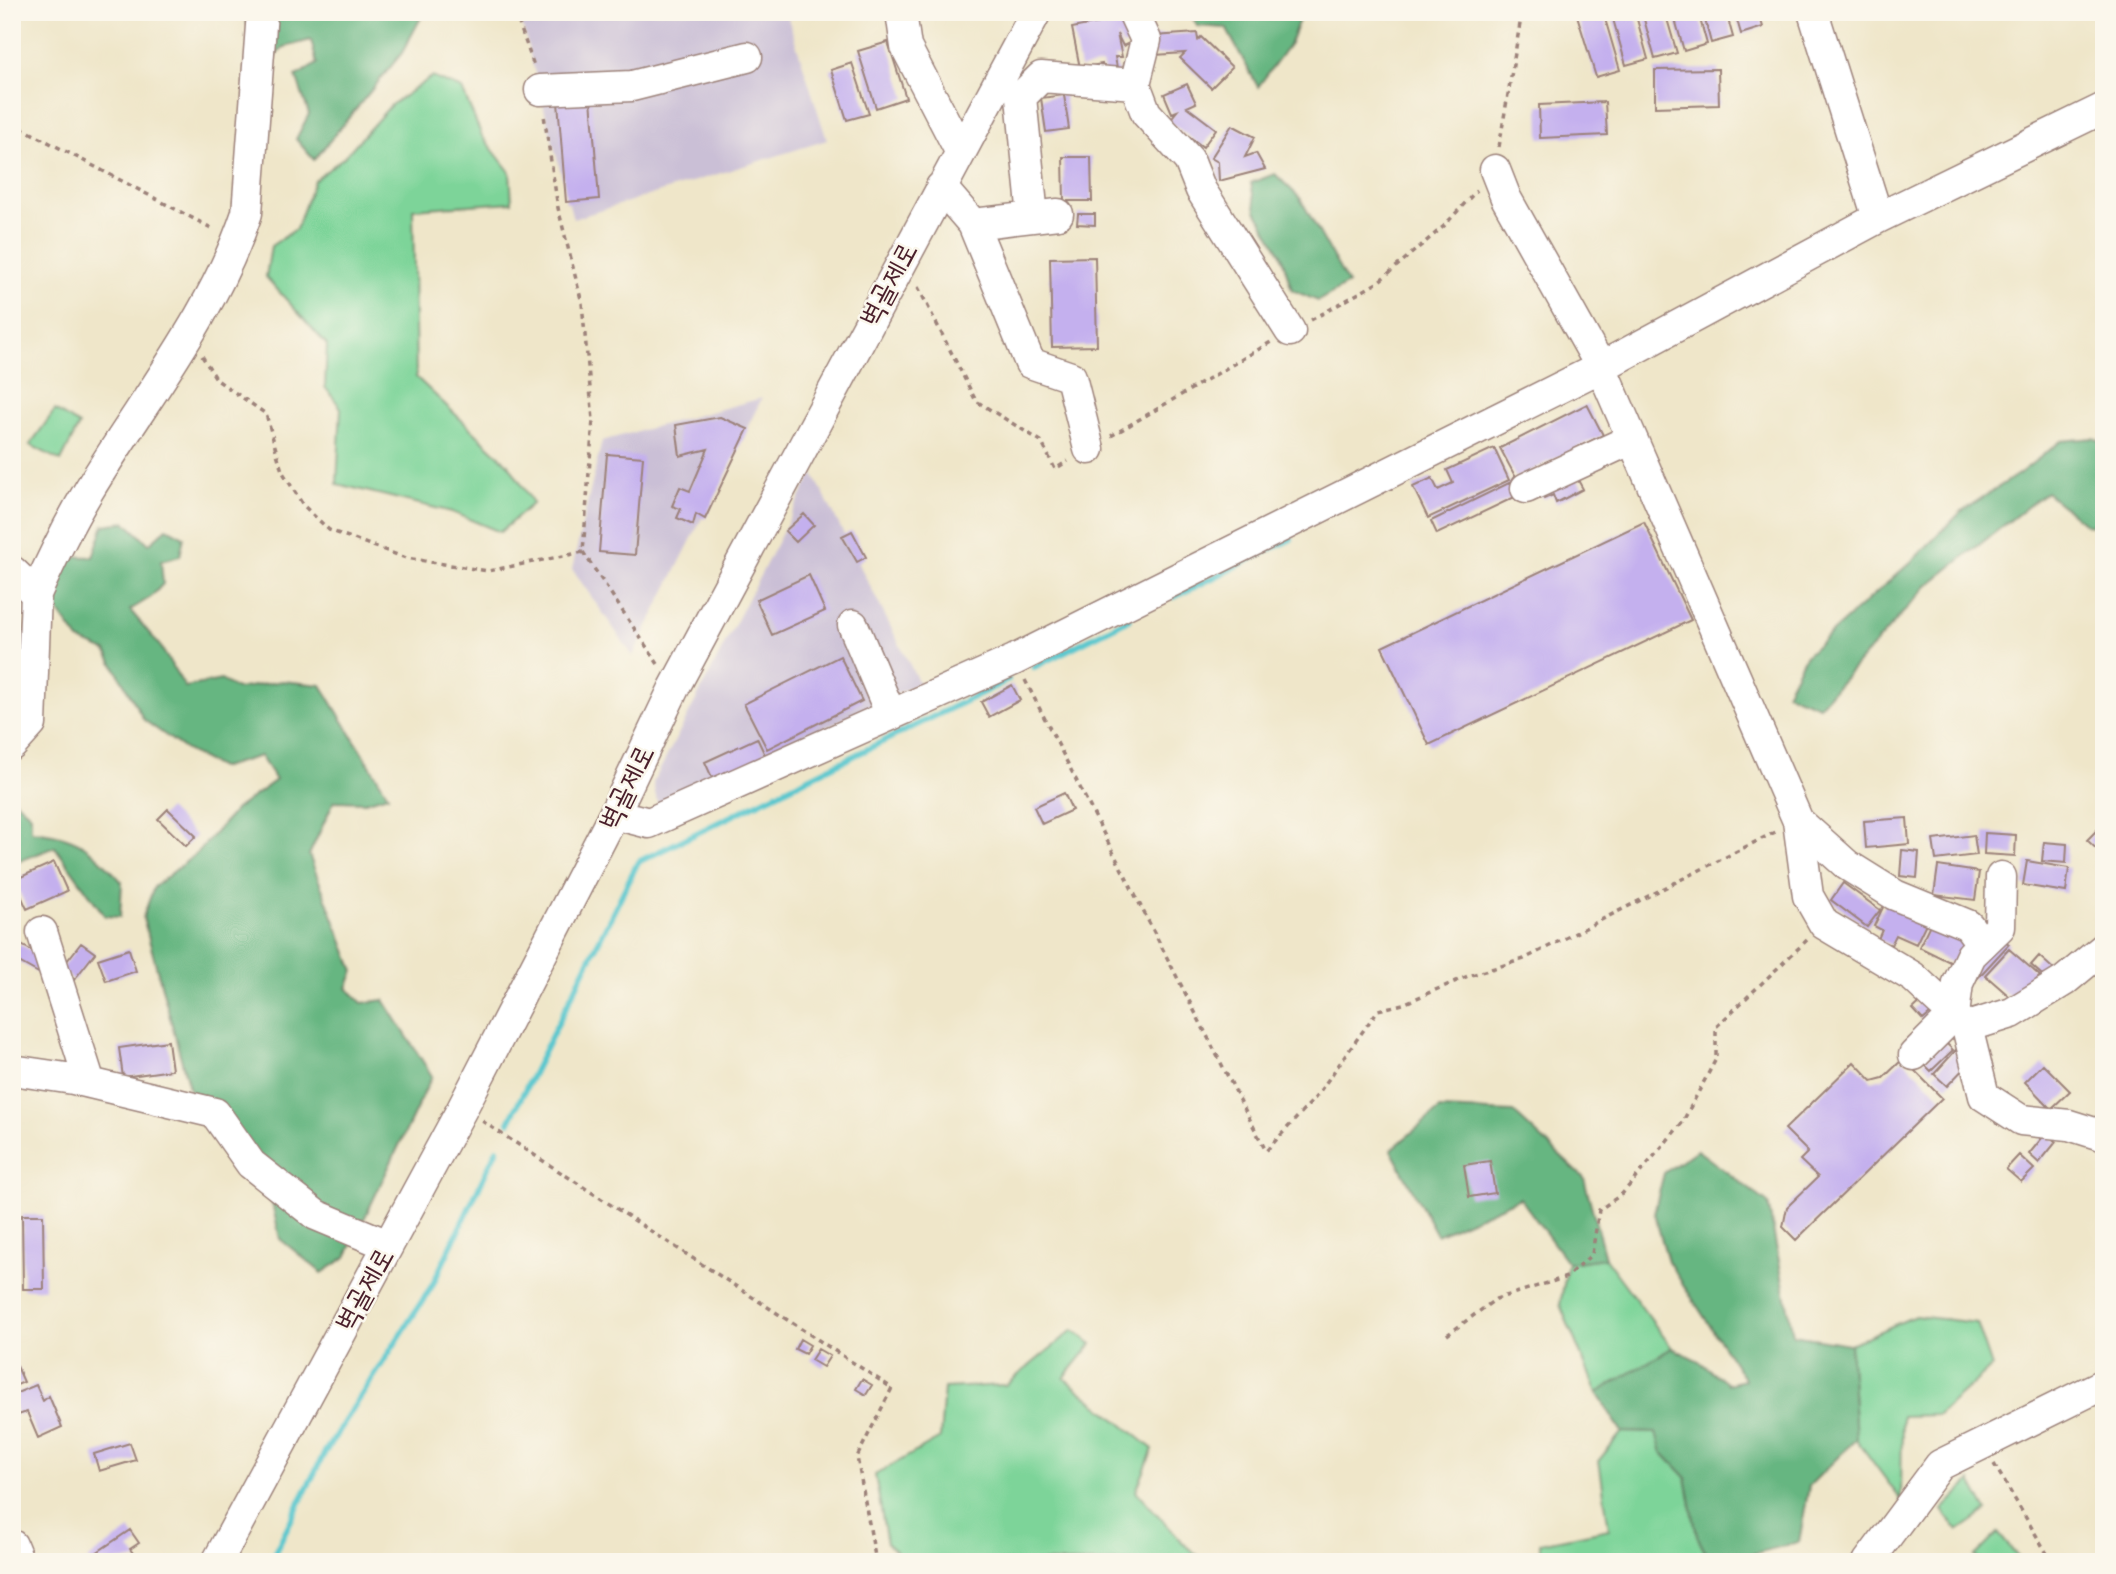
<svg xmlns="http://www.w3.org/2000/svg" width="2116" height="1574" font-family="Caveat,'Poor Story',sans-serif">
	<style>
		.industrial { fill: #cabfd6 }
		.green { fill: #7dd499; stroke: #647a62; stroke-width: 2 }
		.forest { fill: #66b681; stroke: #586a56; stroke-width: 2 }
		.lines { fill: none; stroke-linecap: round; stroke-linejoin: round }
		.stream { stroke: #5ac7ce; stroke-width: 6 }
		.building { fill: #c4b0ee }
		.minor-casing { stroke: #9c827a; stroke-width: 33 }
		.path { stroke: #9c827a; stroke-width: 3.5; stroke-dasharray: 5 5; stroke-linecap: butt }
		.minor { stroke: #fff; stroke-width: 30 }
		.labels { text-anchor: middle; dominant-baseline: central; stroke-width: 5; stroke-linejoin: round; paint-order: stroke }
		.street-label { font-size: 28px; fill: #4a1f2b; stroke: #fbf7ec }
	</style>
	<rect width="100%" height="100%" fill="#fbf7ec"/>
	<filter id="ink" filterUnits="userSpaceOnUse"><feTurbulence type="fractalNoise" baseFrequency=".0143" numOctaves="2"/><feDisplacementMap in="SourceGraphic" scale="14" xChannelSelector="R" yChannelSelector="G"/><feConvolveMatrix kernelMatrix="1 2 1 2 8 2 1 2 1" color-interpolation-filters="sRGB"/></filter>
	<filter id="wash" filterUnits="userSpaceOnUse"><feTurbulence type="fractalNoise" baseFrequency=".00686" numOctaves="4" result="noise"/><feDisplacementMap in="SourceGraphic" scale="28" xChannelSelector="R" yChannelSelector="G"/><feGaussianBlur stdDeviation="1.57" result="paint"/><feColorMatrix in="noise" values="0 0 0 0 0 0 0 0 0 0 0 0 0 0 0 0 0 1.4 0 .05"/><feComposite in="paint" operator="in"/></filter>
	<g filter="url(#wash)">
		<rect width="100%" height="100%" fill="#efe6c9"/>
		<!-- industrial -->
		<path class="industrial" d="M519,12H786L827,140L573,219Z
			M762,398L633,656L572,569L602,441Z
			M813,473L919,683L658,806L653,783Z"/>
		<!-- green -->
		<path class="green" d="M432,77L462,89L482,136L510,172L512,202L413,209L416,377L509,465L533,503L500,532L452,512L337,484L341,408L325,387L327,345L266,277L271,246L296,229L314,181L344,157L391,105Z
			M55,410L79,425L61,461L30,445Z
			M1605,1258L1672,1348L1597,1393L1560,1305L1568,1263Z
			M1915,1316L1977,1323L1992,1367L1938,1415L1902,1416L1901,1500L1856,1439L1850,1344Z
			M1073,1330L1092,1344L1064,1378L1153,1449L1136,1491L1186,1546L1206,1562H908L887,1544L875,1475L940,1438L944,1388L1006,1385Z
			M1622,1432L1656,1433L1662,1452L1686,1477L1697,1536L1710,1562H1540V1543L1609,1529L1599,1460Z
			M1971,1481L1987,1511L1958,1531L1942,1510Z
			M1998,1533L2022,1562H1981L1975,1556Z"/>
		<!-- forest -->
		<path class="forest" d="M245,12H424L402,53L314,160L296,139L309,114L296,76L317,64L311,40L285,47L273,57L247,23Z
			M1190,12H1302L1290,43L1258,87L1226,28L1197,26Z
			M1275,174L1300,198L1348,284L1318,301L1292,290L1281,254L1256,211L1251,183Z
			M2094,438L2104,444V527L2086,525L2046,492L1927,586L1819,706L1786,693L1805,656L1913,560L1962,511L2020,473L2061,441Z
			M125,522L149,544L167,528L184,537L180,556L161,561L163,584L151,597L130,610L160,646L185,687L221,680L237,689L282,681L321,685L388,795L365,802L334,801L309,855L354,971L347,988L362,1003L384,1000L432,1076L346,1257L322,1273L280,1239L272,1203L192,1099L143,917L154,887L197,853L236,809L276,780L260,756L220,768L186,750L144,720L106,651L79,640L46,594L63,556L93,557L104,525Z
			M12,798L31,815V831C78,835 91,848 122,882L120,917L105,916L55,847L12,864Z
			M1440,1109L1513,1112L1584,1178L1605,1258L1568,1263L1520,1198L1437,1235L1391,1150Z
			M1697,1150L1768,1203L1793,1335L1850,1344L1856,1439L1809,1486L1799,1542L1748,1555V1562H1710L1697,1536L1686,1477L1662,1452L1656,1433L1622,1432L1597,1393L1672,1348L1699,1361L1728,1384L1745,1380L1668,1261L1654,1213L1664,1173Z"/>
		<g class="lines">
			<!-- stream -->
			<path class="stream" d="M1174,597L1291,539
				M1034,667L1129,619
				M509,1122L638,862L1008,680
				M270,1562L325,1452L432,1286L497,1149"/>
		</g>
		<g id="blocks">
			<!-- building -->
			<path class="building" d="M1116,12H1124L1138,39L1123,46L1117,34L1122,57H1115L1118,73L1105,76L1102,64L1080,68L1072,28L1109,21L1107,17Z
				M1576,12H1603L1620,70L1596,77Z
				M1611,12H1635L1648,59L1626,65Z
				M1642,12H1665L1677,53L1655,59Z
				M1673,12H1698L1707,44L1684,51Z
				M1703,12H1726L1733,37L1711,43Z
				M1759,14L1763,27L1741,34L1737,20Z
				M1197,33L1198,40L1201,37L1232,67L1211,88L1180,58L1185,53L1155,55L1154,36Z
				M888,42L906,98L876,108L858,51Z
				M852,63L869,114L847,120L831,70Z
				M1718,69L1719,105L1655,107V70Z
				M1187,84L1196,103L1187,107L1216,129L1203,147L1169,121L1177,111L1172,113L1164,94Z
				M1064,95L1069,129L1046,132L1041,98Z
				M591,99L599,199L566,202L558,102Z
				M1605,102L1607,135L1540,138L1539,105Z
				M1232,125L1255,137L1245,157L1256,153L1265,169L1219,181L1218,162L1211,158Z
				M1063,157H1091L1092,201H1064Z
				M1078,214H1095V225L1077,224Z
				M1095,257L1097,346L1052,347L1050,258Z
				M1587,404L1603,435L1516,478L1500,448Z
				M720,417L748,429L705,519L696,514L693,525L677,518L681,509L672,506L680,487L690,491L708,449L680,456L676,425Z
				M1494,448L1509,480L1428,518L1413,487L1432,478L1438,490L1453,483L1447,470Z
				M607,454L643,457L635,555L599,552Z
				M1574,473L1583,489L1556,503L1553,495L1544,499L1539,491Z
				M1513,481L1519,495L1437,534L1431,521Z
				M804,514L814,525L796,542L785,531Z
				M1644,522L1691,620L1429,745L1382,647Z
				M852,531L866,557L857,562L842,536Z
				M809,575L825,611L772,635L756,600Z
				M840,656L862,701L767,749L744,704Z
				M1012,685L1020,700L989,717L981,702Z
				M757,738L766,757L713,780L705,762Z
				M1064,793L1072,810L1042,824L1034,807Z
				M168,809L196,836L186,846L158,819Z
				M1907,818L1909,844L1866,848L1864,821Z
				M2098,829L2104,835V856L2087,840Z
				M1985,833L2016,835L2015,856L1984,854Z
				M1974,835L1977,855L1936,860L1933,840Z
				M2044,842L2067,844L2066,863L2042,861Z
				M1902,850L1919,852L1917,878L1900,876Z
				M2027,861L2069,868L2066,892L2023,885Z
				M54,862L67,891L27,909L14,880Z
				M1938,866L1979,872L1975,900L1934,895Z
				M1843,883L1880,910L1867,927L1831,900Z
				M1887,899L1928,919L1916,944L1896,935L1891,945L1878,939L1882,930L1874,926Z
				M1932,920L1971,940L1958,966L1919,947Z
				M1998,935L2009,944L1975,981L1968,968Z
				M16,942L50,961L42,975L12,958Z
				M81,943L95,953L74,980L60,970Z
				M129,949L136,971L106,981L98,959Z
				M2009,949L2040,976L2016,1002L1985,975Z
				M2039,956L2059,974L2051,983L2031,965Z
				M1926,997L1937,1008L1923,1020L1913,1009Z
				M168,1041L172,1070L123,1077L119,1048Z
				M1945,1042L1953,1050L1931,1071L1923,1063Z
				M1956,1050L1969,1063L1947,1086L1934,1074Z
				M1903,1059L1942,1098L1796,1240L1783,1227L1787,1207L1818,1177L1800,1160L1808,1152L1785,1129L1854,1062L1872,1081L1883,1078Z
				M2043,1064L2070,1091L2051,1109L2025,1082Z
				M2046,1133L2056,1142L2039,1163L2029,1154Z
				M2019,1155L2034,1169L2021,1182L2006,1169Z
				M1490,1161L1495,1193L1469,1197L1464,1165Z
				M22,1215H43L44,1289H23Z
				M800,1339L810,1345L805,1354L795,1349Z
				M818,1349L830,1356L823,1367L811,1360Z
				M16,1364L24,1382L12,1387V1365Z
				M862,1379L872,1385L866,1395L856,1389Z
				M36,1385L43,1401L49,1396L62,1427L38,1438L27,1412L18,1415L12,1402V1395Z
				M130,1443L136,1460L99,1471L94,1454Z
				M130,1530L139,1543L130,1549L138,1560L89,1562L87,1559Z"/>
		</g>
	</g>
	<g filter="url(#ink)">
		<use href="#blocks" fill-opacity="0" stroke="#9c827a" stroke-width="2"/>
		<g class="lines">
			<!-- minor casing -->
			<g class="minor-casing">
				<path id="minor" d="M901,12L906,47L960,151
					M1133,12L1146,40L1135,84L1146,113L1189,160L1201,190L1290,331
					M1813,12L1878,218
					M540,90L632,86L747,57
					M1495,170L1506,198L1601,367L1798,821L1808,896L1824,924L1913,977L1967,1027L2012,1013L2064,981L2104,948
					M941,187L973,224L1058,214
					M1033,217L1021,97L1041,77L1135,84
					M973,224L1030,363L1071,377L1089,449
					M1526,488L1632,439
					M12,571L36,594L31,724L12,745
					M36,594C52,558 69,523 89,490C144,399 213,315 247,213L262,12
					M853,625L891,715
					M614,814L649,823L1014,660L1601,367L1878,218L2104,108
					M1798,821L1847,865L1895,895L1968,925L1981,943
					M42,932L90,1083
					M1967,1027L1984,1096L2021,1120L2069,1125L2104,1136
					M1914,1055L1954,1015L1958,983L1971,955L2000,927L2001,877
					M12,1070L73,1079L215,1113L251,1164L316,1215L388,1245
					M12,1545L19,1562
					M217,1562L462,1109L614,814L674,688L1036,12
					M1868,1562L1940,1465L2104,1384"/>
			</g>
			<!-- path -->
			<path class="path" d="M515,12L534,66
				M12,123L215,230
				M1499,147L1522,12
				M918,287L976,401L1041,441L1055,469L1068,461
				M1311,320L1377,283L1444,226L1477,190
				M202,356L217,380L266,414L282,471L303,505L329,530L406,558L488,571L583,552L593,420L582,303L558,208L544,115
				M1111,436L1271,342
				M583,552L658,664
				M1025,680L1266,1151L1315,1098L1378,1010L1403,1004L1468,976L1524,959L1777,831
				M482,1121L892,1388L857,1457L876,1562
				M1447,1335L1496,1299L1567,1277L1592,1254L1599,1210L1622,1194L1682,1123L1716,1059V1027L1807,940
				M1994,1464L2052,1562"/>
			<!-- minor -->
			<use href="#minor" class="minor"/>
		</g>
	</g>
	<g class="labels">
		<!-- street labels -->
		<g class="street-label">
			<text transform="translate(888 284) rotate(-62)">벽골제로</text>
			<text transform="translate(626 787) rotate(-64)">벽골제로</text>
			<text transform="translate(364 1289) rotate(-61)">벽골제로</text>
		</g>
	</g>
	<!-- margin -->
	<rect width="2116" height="1574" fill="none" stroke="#fbf7ec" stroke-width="42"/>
</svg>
